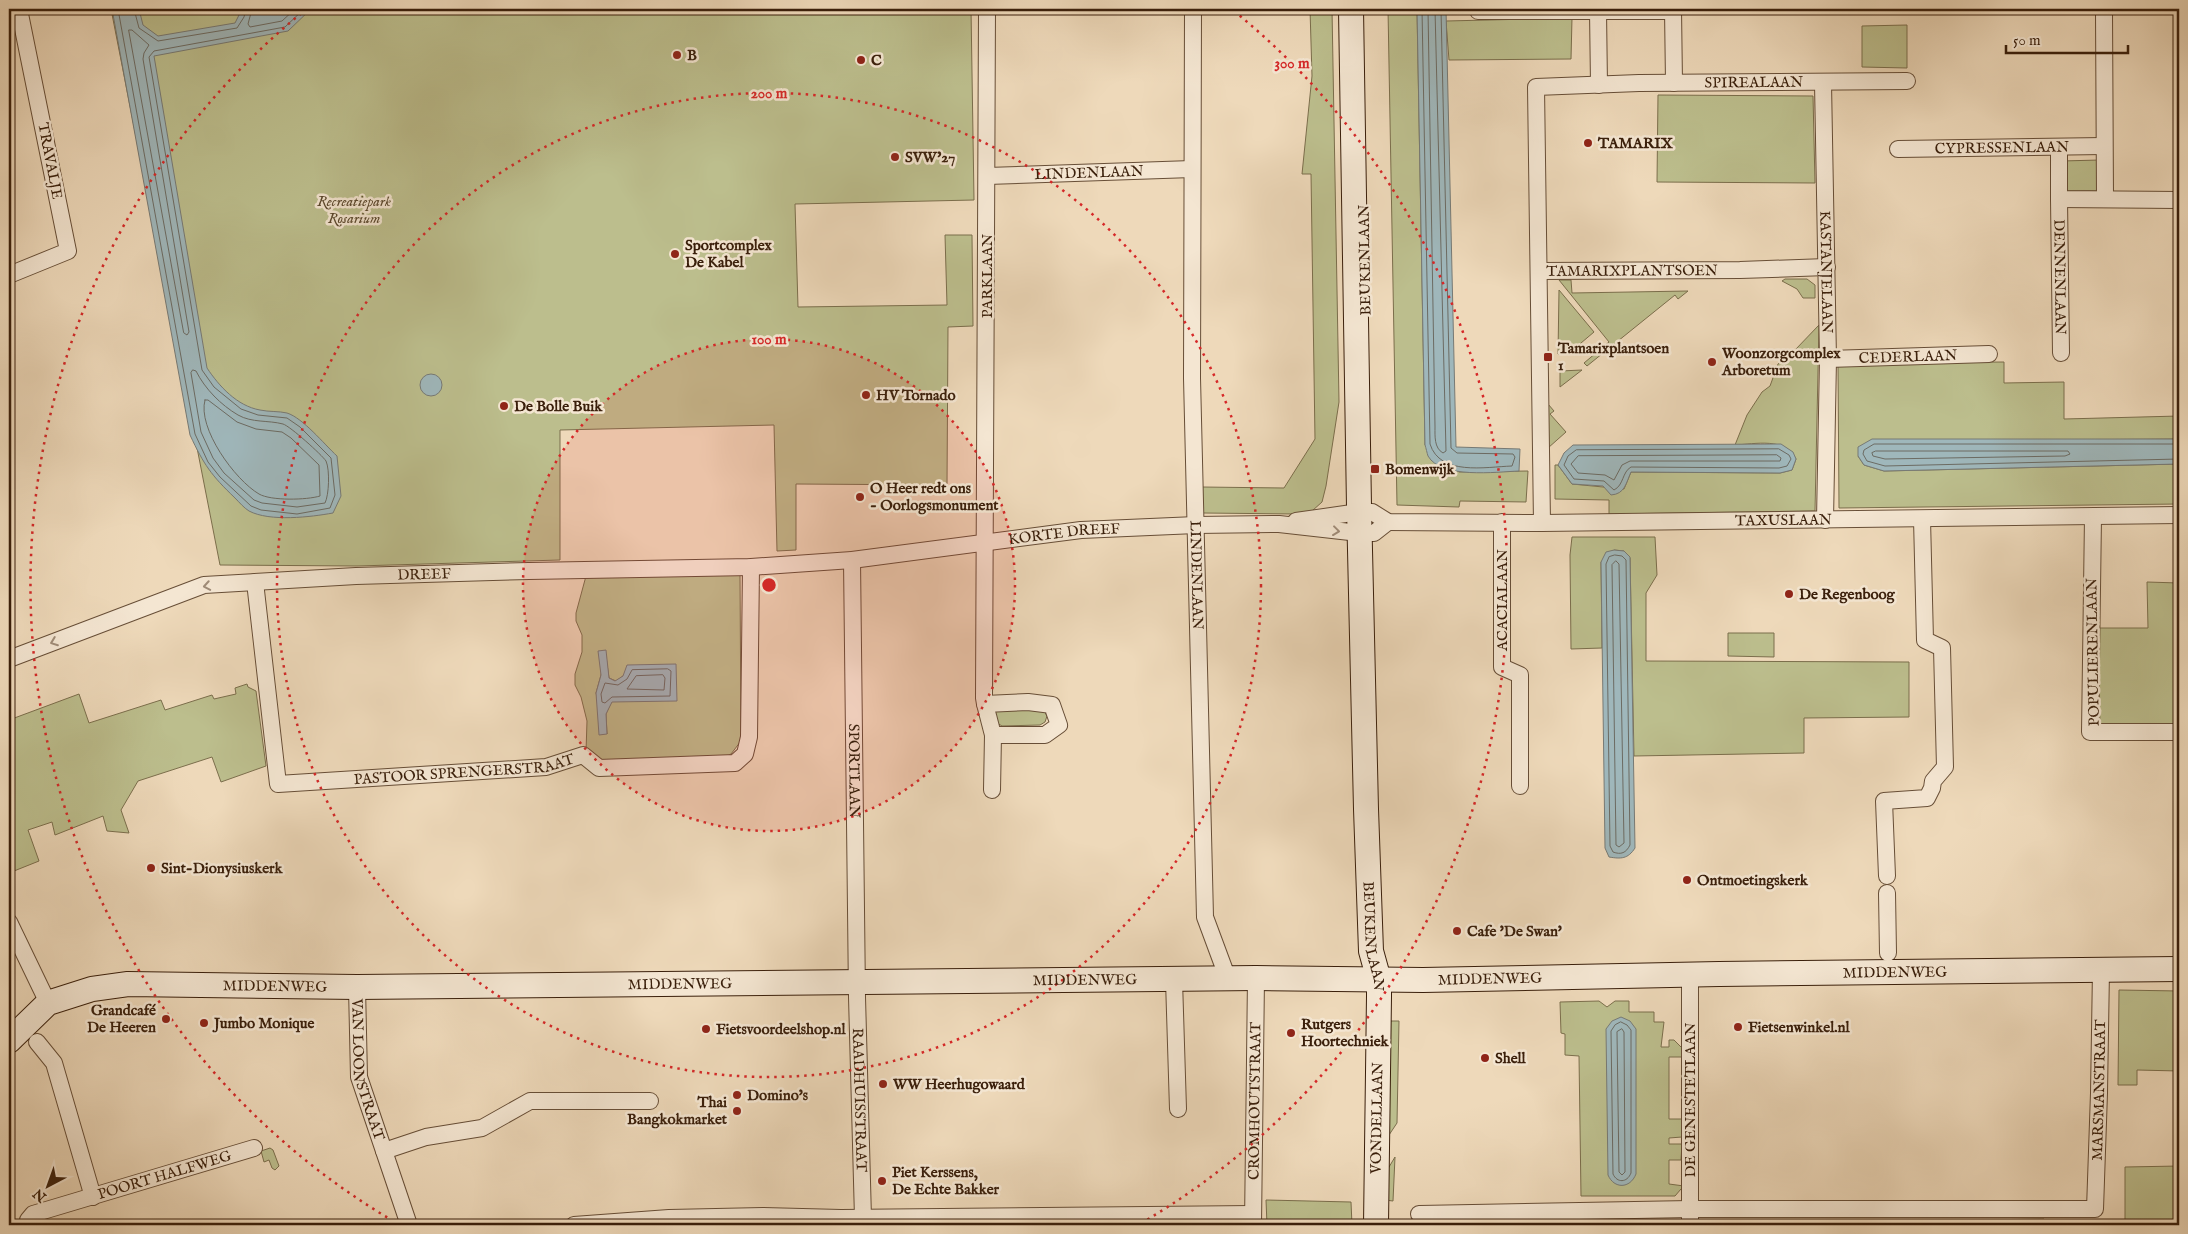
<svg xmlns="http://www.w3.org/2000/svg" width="2188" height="1234" font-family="'IM FELL English',serif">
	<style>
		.green { fill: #bcbe8d; stroke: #7b6e4c; fill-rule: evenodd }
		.water { fill: #9fb7bb; stroke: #777a75 }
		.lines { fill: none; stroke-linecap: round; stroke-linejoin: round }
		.shore { stroke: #6c6b63; stroke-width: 1 }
		.street-casing { stroke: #674e37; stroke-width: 18 }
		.secondary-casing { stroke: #3a1f0b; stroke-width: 26 }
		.street { stroke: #f4e6d2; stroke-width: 16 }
		.secondary { stroke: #f4e6d2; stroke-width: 24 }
		.oneway { stroke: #a08c78 }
		.ring { fill: none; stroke: #d62828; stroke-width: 2.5; stroke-dasharray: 2.5 5 }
		.poi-dot { fill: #8f2418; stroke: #f4e6d2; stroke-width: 2 }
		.labels { text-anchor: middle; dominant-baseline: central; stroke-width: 5; stroke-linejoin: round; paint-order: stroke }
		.poi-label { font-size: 15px; font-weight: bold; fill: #3a1f0b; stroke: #f4e6d2; text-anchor: start }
		.street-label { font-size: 15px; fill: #3a1f0b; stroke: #f4e6d2 }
		.park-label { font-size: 15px; font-style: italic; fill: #5a472c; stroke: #f4e6d2 }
		.centre { fill: #d62828; stroke: #f4e6d2; stroke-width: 2.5 }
		.ring-label { font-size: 15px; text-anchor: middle; font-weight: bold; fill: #d62828; stroke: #f4e6d2; stroke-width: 5; stroke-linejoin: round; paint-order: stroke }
	</style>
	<rect width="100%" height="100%" fill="#eed9ba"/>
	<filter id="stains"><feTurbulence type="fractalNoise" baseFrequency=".004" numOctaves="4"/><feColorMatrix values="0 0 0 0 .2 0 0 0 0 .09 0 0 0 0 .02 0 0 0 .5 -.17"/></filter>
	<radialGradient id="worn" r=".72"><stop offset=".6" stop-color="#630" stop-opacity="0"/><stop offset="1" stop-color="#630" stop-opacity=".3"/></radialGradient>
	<!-- green -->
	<path class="green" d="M111,9H971L974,200L795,204L798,307L947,305L945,235H972L973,326L948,327L947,485L796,484V550L777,551L774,425L560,430V560L357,566L220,565Z
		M1310,9H1332L1339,402L1326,486L1322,502L1312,511L1295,514L1203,513L1202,487L1284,488L1315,439L1311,174H1302L1312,76Z
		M1388,9H1417L1425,445L1459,472L1528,471L1526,502L1460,501L1459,507L1397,505Z
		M1572,18L1571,59L1449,60L1446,21Z
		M1907,25V68L1862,67V26Z
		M1658,95L1813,96L1815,183L1657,182Z
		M2100,160V191H2061V161Z
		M1785,279H1807L1815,285V298H1803L1797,289L1782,281Z
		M1559,280H1571L1572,293L1688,291L1678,299L1675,295L1587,366L1584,363L1609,342Z
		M1559,290L1594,332L1568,354H1558Z
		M1819,325L1815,511L1609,514V500L1555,499V465H1558L1572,484L1624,489L1631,472L1780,473L1792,470L1796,459C1786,437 1755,444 1735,445L1747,415L1762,392L1770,386L1778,364L1795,350Z
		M2004,362V383L2064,382V419L2179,416V439L2046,440L1858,456L1864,465L1884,471L2179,464V504L1839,508L1838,363Z
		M1582,370L1560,387V371Z
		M1548,404L1554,411L1550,414L1566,432L1548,448Z
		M1572,537H1655L1657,575L1646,593V661L1909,662V717L1804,718V753L1634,756L1630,558L1624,551L1614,550L1601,562L1602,648L1571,649L1570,555Z
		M740,575L741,741L731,754L720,760L609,768L586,752L587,721L581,697L575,685V674L582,652V635L576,621V613L586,576ZM605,650L609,678L616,681L623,676L606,714L607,734L596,693L601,675Z
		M2147,582L2179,583V727L2100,726L2098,628H2148Z
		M1728,633H1774V657L1728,656Z
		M247,684L248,687L256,691L266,766L221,782L212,757L138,781L121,810L129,833L107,831L103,816L55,835L52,822L28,830L39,861L14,871L9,859V720L79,694L89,723L161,700L165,710L212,695L214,699L236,694L235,688Z
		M1040,709L1044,711L1047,716L1045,722L1040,725L1002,726L997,723L995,713L997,710Z
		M2119,990L2179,991V1071L2137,1070V1085H2118Z
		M1599,1001L1607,1007L1615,1001H1629V1012H1654V1022H1664L1661,1047H1669V1040H1674L1684,1050V1057H1669V1119H1682V1137L1669,1138V1144H1682L1681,1160H1669V1184L1684,1186V1189H1681L1675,1196H1581L1579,1056L1565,1055V1034L1561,1033L1560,1002Z
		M1390,1021H1399L1397,1123L1389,1135Z
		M270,1148L273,1150L279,1166L275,1170L272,1168L269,1160L264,1162L261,1151Z
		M1395,1157L1393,1201L1385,1200L1386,1172Z
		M2179,1166V1225L2125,1224V1167Z
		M1266,1200L1351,1202L1352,1225H1267Z
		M2044,1219V1225H1975V1220Z"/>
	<!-- water -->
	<path class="water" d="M112,9H139L143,25L158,36L235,23L242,9H311L288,31L154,56L207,368C219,386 237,406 260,410C269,412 279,411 287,413C303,418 324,444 337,456L341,496L333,513C311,517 270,522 249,511C244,508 239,502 235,498C211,475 204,465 190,435Z
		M1417,9H1446L1456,447L1520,449L1519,471C1496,472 1441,479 1428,456C1427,453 1426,448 1425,445Z
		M420 385a11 11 0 1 1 22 0a11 11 0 1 1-22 0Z
		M1872,439H2179V464L1884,471L1864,465L1858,456V447Z
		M1781,444L1793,452L1796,459L1792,470L1780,473L1631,472C1626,483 1625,494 1611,495L1603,486L1572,484L1558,465L1564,453L1573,445Z
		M1614,550L1624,551L1630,557L1635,848C1628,859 1621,859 1609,857L1605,848L1601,562L1606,552Z
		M606,650L609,678L615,681L623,676L627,665L676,664L677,701L612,702L606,714L607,734L599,735L596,693L601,675L598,651Z
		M1621,1017L1630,1021L1636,1029V1174C1630,1189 1614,1189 1608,1175L1606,1029L1612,1021Z"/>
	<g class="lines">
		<!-- shore -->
		<path class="shore" d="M118,9L195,434L208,462L220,477L251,506L261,510L297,514L330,508L335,495L331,458L300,427L287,418L258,415L241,409L214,387L202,370L149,57L154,51L285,27L304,9
			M134,9L139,28L158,41L237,28L244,17L246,9
			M252,9L248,24L250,27L282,21L295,9
			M1422,9L1430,444C1440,476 1485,467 1512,466L1515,457L1513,454L1457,453L1451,448L1441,9
			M1428,9L1435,427C1435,436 1434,448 1443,453L1446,451L1435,9
			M129,30H132L149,45L144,53L143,59L189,332L187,335L184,333Z
			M193,370L196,371C205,389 221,405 238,415C252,423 268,420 283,424C290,426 322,455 326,461C330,470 329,495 325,503L297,507L262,503L254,500L224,473L213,458L201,432L191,373Z
			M205,400H208L237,422L256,429L282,432L291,438L319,465L320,496C307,500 271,501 259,494C235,480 197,428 205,400Z
			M2179,444H1874L1864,450L1863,454L1867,461L1885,466L2179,459
			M1779,449L1789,455L1791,459L1787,466L1779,468L1631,467C1622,472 1624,485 1614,490L1604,481L1574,479L1564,465L1568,456L1576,450Z
			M1876,451H2068L2070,454L2065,456L1885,459L1873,456L1872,453Z
			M1777,455L1781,458L1780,461H1630L1622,465L1614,480L1605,475L1578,473L1571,464L1578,456Z
			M1615,555L1622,556L1626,560L1630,845C1626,853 1621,855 1613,852L1610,846L1606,564L1609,557Z
			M1616,561L1619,564L1624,843L1619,847L1616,845L1612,565Z
			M668,669L671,671L670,696L612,697L605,703L602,702L601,694L605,683L618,685L627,679L632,670Z
			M663,675L665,678L664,690L627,689L636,676Z
			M1621,1022L1627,1025L1631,1030V1173C1627,1183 1617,1183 1613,1174L1611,1031L1615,1025Z
			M1622,1029L1624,1032L1625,1172L1622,1175L1619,1172L1617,1032Z"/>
		<!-- street casing -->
		<g class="street-casing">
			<g id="street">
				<path d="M987,9L984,698L985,704L1028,702L1052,705L1059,725L1045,735H993L992,790"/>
				<path id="s1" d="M1193,9L1192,378L1205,917L1228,979"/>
				<path d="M1478,9V11H1673"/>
				<path d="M1673,9L1674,83"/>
				<path d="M1598,11L1599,85"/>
				<path d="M2104,12L2105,198"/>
				<path id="s2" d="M1823,83L1828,359L1825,520"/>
				<path d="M2059,147V199L2179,200"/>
				<path id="s3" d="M1898,149L2104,146"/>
				<path id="s4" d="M987,176L1192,169"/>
				<path id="s5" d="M2059,199L2061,353"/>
				<path id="s6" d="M1540,271L1740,270L1827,267"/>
				<path d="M9,275L68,251L19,9"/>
				<path id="s7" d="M1828,359L1989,354"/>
				<path d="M2093,517L2090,732H2179"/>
				<path id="s8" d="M1296,521L1359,512H1372L1388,522L1542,523L2179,515"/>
				<path d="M1502,522V667L1520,675V786"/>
				<path id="s9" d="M1542,523L1536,87L1639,83L1907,81"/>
				<path id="s10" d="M852,560L857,997L863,1218"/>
				<path id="s11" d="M255,582L278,784L546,767L583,755L599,768L735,763L745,754L749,737L751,567"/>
				<path id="s12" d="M9,659L204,585L356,576L529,571L751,567L852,560L1081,530L1196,525L1279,524L1359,533H1374L1388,522"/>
				<path d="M985,704L993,735"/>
				<path d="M1887,876L1884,801L1927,798L1932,788L1933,781L1945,767L1942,648L1925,640L1922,519"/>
				<path d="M1887,893L1888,953"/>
				<path d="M9,922L48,1003"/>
				<path d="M1174,980L1178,1109"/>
				<path id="s13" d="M357,987L359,1077L409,1225"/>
				<path d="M37,1042L54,1063L93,1197"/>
				<path d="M384,1151L426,1137L482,1128L530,1101H650"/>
				<path id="s14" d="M1419,1214L1690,1209H2095L2099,1093L2101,970"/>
				<path id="s15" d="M28,1220L33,1214L254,1148"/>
				<path d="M574,1225L669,1218L763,1216L841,1218L1253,1214"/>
				<path id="s16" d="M1253,1225L1256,978"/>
				<path d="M1690,1225V975"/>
			</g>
		</g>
		<!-- secondary casing -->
		<g class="secondary-casing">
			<g id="secondary">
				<path id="s17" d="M1351,9L1359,507L1366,809L1371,951L1379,980V996L1376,1225"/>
				<path id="s18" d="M9,1041L48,1003L92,989L128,984L357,987L1256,978L1423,980L1719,974L2179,969"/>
			</g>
		</g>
		<!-- street -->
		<use href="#street" class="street"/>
		<!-- secondary -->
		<use href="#secondary" class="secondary"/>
	</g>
	<!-- one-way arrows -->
	<defs><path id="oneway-chevron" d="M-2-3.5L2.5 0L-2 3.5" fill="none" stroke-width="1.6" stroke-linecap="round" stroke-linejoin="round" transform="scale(1.25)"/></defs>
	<g class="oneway">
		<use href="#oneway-chevron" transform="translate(1336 531) rotate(7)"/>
		<use href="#oneway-chevron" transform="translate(207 586) rotate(170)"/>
		<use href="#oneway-chevron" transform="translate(54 642) rotate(159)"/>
	</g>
	<!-- distance rings -->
	<circle cx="769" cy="585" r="246" fill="#d62828" fill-opacity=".12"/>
	<g class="ring">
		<circle cx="769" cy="585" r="246"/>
		<circle cx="769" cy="585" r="492"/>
		<path d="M400 1225A739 739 0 0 1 304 11M1234 11A739 739 0 0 1 1138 1225"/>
	</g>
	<!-- markers -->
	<g class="poi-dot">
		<circle cx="677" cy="55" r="5"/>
		<circle cx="861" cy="60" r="5"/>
		<circle cx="1588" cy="143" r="5"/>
		<circle cx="895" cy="157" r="5"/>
		<circle cx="675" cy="254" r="5"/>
		<rect x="1543" y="352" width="10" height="10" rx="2.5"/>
		<circle cx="1712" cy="362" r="5"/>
		<circle cx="866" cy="395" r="5"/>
		<circle cx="504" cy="406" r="5"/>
		<rect x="1370" y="464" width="10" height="10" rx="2.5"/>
		<circle cx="860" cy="497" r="5"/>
		<circle cx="1789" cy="594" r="5"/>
		<circle cx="151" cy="868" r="5"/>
		<circle cx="1687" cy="880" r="5"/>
		<circle cx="1457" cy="931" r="5"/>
		<circle cx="166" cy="1019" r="5"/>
		<circle cx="204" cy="1023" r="5"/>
		<circle cx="1738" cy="1027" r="5"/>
		<circle cx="706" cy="1029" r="5"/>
		<circle cx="1291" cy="1033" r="5"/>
		<circle cx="1485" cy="1058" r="5"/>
		<circle cx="883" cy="1084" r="5"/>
		<circle cx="737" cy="1095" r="5"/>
		<circle cx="737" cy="1111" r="5"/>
		<circle cx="882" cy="1181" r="5"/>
	</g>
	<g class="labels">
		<!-- poi labels -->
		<g class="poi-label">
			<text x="687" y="55">B</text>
			<text x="871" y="60">C</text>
			<text x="1598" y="143">TAMARIX</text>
			<text x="905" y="157">SVW'27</text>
			<text x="685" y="245">Sportcomplex<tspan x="685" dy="17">De Kabel</tspan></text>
			<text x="1558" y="348">Tamarixplantsoen<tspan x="1558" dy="17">1</tspan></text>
			<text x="1722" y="353">Woonzorgcomplex<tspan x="1722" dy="17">Arboretum</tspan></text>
			<text x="876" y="395">HV Tornado</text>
			<text x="514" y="406">De Bolle Buik</text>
			<text x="1385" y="469">Bomenwijk</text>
			<text x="870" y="488">O Heer redt ons<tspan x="870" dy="17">- Oorlogsmonument</tspan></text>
			<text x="1799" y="594">De Regenboog</text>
			<text x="161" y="868">Sint-Dionysiuskerk</text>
			<text x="1697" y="880">Ontmoetingskerk</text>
			<text x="1467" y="931">Cafe 'De Swan'</text>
			<text x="156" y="1010" text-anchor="end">Grandcafé<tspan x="156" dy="17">De Heeren</tspan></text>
			<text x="214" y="1023">Jumbo Monique</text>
			<text x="1301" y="1024">Rutgers<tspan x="1301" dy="17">Hoortechniek</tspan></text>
			<text x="1748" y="1027">Fietsenwinkel.nl</text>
			<text x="716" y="1029">Fietsvoordeelshop.nl</text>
			<text x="1495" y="1058">Shell</text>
			<text x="893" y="1084">WW Heerhugowaard</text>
			<text x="747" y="1095">Domino's</text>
			<text x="727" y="1102" text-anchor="end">Thai<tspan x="727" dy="17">Bangkokmarket</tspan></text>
			<text x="892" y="1172">Piet Kerssens,<tspan x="892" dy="17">De Echte Bakker</tspan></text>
		</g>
		<!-- street labels -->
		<g class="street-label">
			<text stroke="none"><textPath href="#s9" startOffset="654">SPIREALAAN</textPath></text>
			<text stroke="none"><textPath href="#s3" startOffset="104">CYPRESSENLAAN</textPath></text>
			<text transform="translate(50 161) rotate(79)">TRAVALJE</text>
			<text stroke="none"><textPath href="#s4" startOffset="102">LINDENLAAN</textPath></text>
			<text transform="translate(1365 260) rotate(-91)">BEUKENLAAN</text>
			<text stroke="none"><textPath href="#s6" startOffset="92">TAMARIXPLANTSOEN</textPath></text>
			<text stroke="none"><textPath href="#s2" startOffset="189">KASTANJELAAN</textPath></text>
			<text transform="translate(987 276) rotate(-90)">PARKLAAN</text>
			<text stroke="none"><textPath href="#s5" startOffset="78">DENNENLAAN</textPath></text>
			<text stroke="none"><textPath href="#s7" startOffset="80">CEDERLAAN</textPath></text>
			<text stroke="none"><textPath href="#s8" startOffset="491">TAXUSLAAN</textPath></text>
			<text stroke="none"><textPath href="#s12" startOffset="1071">KORTE DREEF</textPath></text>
			<text stroke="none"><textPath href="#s12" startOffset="429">DREEF</textPath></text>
			<text stroke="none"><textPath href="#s1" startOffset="566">LINDENLAAN</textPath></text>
			<text transform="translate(1502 600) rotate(-90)">ACACIALAAN</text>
			<text transform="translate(2093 652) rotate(-91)">POPULIERENLAAN</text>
			<text stroke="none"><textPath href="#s11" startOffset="390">PASTOOR SPRENGERSTRAAT</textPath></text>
			<text stroke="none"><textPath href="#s10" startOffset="211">SPORTLAAN</textPath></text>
			<text stroke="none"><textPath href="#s17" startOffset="928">BEUKENLAAN</textPath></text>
			<text stroke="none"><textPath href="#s18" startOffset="1904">MIDDENWEG</textPath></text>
			<text stroke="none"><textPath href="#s18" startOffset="1499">MIDDENWEG</textPath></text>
			<text stroke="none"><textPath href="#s18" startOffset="1094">MIDDENWEG</textPath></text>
			<text stroke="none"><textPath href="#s18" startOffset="689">MIDDENWEG</textPath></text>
			<text stroke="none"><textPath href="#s18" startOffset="284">MIDDENWEG</textPath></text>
			<text stroke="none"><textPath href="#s13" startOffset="84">VAN LOONSTRAAT</textPath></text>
			<text stroke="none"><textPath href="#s14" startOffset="795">MARSMANSTRAAT</textPath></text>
			<text stroke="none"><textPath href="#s10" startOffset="540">RAADHUISSTRAAT</textPath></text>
			<text transform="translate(1690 1100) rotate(-90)">DE GENESTETLAAN</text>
			<text stroke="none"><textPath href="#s16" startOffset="124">CROMHOUTSTRAAT</textPath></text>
			<text transform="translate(1377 1118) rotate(-89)">VONDELLAAN</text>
			<text stroke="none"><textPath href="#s15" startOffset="145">POORT HALFWEG</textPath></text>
		</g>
		<!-- park labels -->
		<g class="park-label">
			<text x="354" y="201">Recreatiepark<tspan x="354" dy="17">Rosarium</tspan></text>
		</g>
	</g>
	<circle cx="769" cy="585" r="8" class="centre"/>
	<g class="ring-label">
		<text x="1292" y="68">300 m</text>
		<text x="769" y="98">200 m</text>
		<text x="769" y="344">100 m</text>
	</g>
	<!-- margin -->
	<rect width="2188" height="1234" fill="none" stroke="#eed9ba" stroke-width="30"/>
	<rect x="10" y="10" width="2168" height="1214" fill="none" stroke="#3a1f0b" stroke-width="2.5"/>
	<rect x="15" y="15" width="2158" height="1204" fill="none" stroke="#3a1f0b"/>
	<!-- north arrow -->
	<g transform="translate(48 1186) rotate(221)" stroke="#f4e6d2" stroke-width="4" paint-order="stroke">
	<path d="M0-4L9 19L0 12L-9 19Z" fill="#3a1f0b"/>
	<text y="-8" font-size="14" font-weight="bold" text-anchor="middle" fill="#3a1f0b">N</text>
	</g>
	<!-- scale -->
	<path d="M2006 45v8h122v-8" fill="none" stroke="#3a1f0b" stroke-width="2.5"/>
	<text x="2013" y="45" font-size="15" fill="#3a1f0b" stroke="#f4e6d2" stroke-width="4" paint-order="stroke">50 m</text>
	<rect width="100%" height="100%" filter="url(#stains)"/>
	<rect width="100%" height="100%" fill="url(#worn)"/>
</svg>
